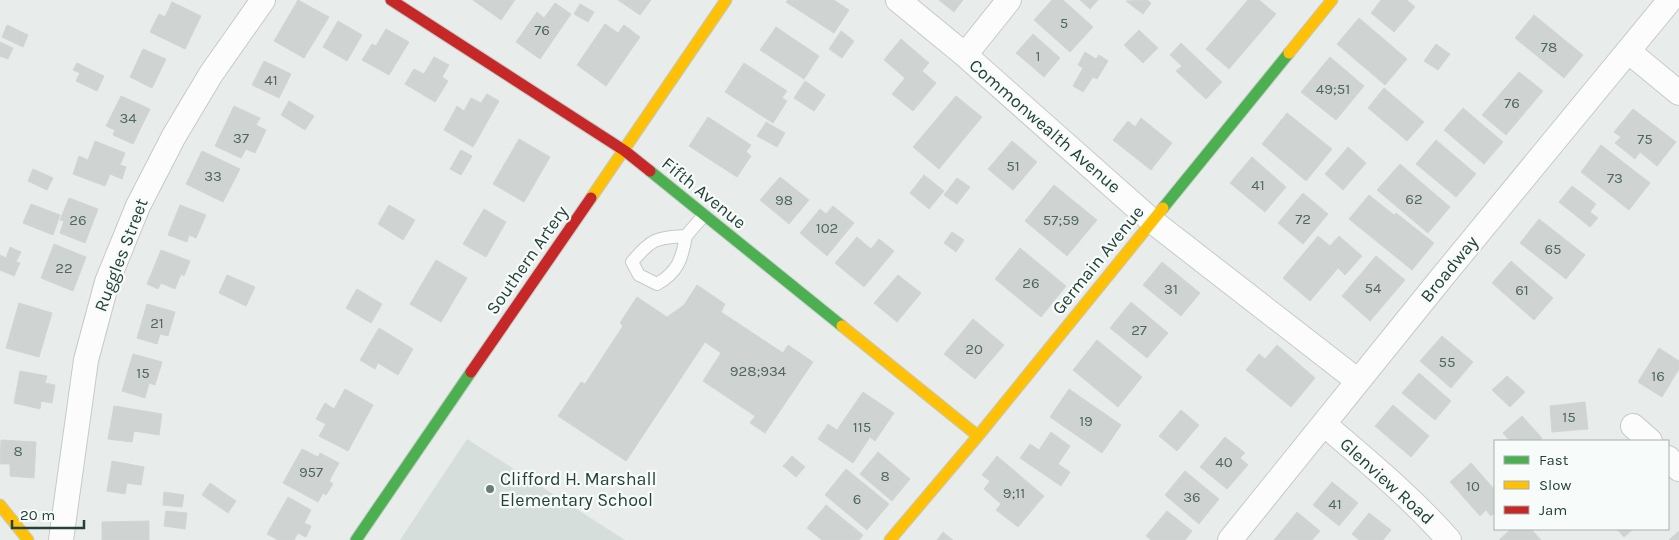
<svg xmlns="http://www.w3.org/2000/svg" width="1679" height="540" font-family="Karla,sans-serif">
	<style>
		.built { fill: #d6dedb }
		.building { fill: #cfd4d2; stroke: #d1d6d4 }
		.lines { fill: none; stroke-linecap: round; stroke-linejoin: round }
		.lane-casing { stroke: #c5cac8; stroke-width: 14 }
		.street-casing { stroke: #c5cac8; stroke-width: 26 }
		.fast-casing { stroke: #c3cbc8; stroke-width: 13 }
		.slow-casing { stroke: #c3cbc8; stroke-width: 13 }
		.jam-casing { stroke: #c3cbc8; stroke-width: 13 }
		.lane { stroke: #fcfcfc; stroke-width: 12 }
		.street { stroke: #fcfcfc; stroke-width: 24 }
		.fast { stroke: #4caf50; stroke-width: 11 }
		.slow { stroke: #ffc107; stroke-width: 11 }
		.jam { stroke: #c62828; stroke-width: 11 }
		.poi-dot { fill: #697e78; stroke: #f7fbf9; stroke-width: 2 }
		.labels { text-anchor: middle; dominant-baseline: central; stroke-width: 4.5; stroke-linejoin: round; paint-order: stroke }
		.number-label { font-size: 15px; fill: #506761 }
		.street-label { font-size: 18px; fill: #24423a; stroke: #f7fbf9 }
		.poi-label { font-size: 18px; fill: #24423a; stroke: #f7fbf9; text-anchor: start }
	</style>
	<rect width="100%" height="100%" fill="#e8edeb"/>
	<!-- built -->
	<path class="built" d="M467,439L625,540H400Z"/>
	<!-- building -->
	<path class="building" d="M298,0L329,17L304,58L274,41Z
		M473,0H515L501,20Z
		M618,0H651L640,15Z
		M788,0H834L849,10L834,33L786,2Z
		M939,0H963L954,12Z
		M1052,0H1063L1093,27L1070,52L1034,20Z
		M1080,0H1098L1090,9Z
		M1147,0L1151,3L1143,14L1126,1Z
		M1248,0H1259L1276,14L1229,69L1206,49Z
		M1381,0H1407L1415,7L1394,32L1371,13Z
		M172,2L201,16L185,49L150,32L159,14L165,17Z
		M555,3L571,14L540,59L516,42L537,12L544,18Z
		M580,4L594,12L588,22L574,14Z
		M1534,15L1583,55L1564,78L1515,38Z
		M1359,18L1407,59L1385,85L1337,44Z
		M338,21L362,35L347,61L323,47Z
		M605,24L618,33L624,25L640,37L606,86L577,65Z
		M7,25L28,35L23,47L2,37Z
		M776,27L819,56L804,79L760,50Z
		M386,29L409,42L389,75L362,60L372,44L376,46Z
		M1139,30L1158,48L1143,63L1124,45Z
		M841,31L854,41L842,58L829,49Z
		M1033,34L1060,58L1044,77L1016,53Z
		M901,39L929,63L922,71L936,83L913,111L892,94L905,78L884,60Z
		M0,42L13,48L8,59L0,56Z
		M1181,43L1222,82L1206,99L1176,71L1182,66L1170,55Z
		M1436,44L1450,54L1438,70L1424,61Z
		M143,49L166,59L152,88L130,77Z
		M1085,52L1096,59L1099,55L1108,61L1097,79L1093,77L1083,92L1073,86L1083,68L1078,65Z
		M434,57L449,65L442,77L448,81L435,102L405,84L414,69L424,74Z
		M1330,57L1364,86L1336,120L1301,92Z
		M264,61L291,74L279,98L252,85Z
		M77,63L104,76L97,91L76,81L80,73L73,70Z
		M744,63L787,91L782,98L787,101L773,123L725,92Z
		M1519,72L1543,91L1506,135L1482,115Z
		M805,81L825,95L814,111L794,98Z
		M1384,88L1424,122L1407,141L1368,108Z
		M487,94L499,101L473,147L444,130L457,106L464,111L471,98L481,103Z
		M121,96L150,109L133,144L113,135L115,130L106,126Z
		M956,96L982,117L939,169L913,147Z
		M289,101L314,116L305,130L281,115Z
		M234,106L260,118L256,125L266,130L255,153L246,149L241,158L215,146Z
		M1463,108L1503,142L1484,164L1444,130Z
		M1633,109L1676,142L1657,166L1640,152L1635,159L1615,143L1621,137L1614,132Z
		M1287,113L1332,149L1306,181L1262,144Z
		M708,117L751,145L746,152L751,156L737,177L689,146Z
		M1141,118L1172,143L1151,170L1113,140L1128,121L1135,127Z
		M766,122L785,133L777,147L757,136Z
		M519,139L550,157L524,202L493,184Z
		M1436,140L1476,174L1456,197L1416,164Z
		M95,141L125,153L120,165L126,167L122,179L110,174L105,186L73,174L79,156L88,160Z
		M1012,141L1037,162L1013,190L988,169Z
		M1601,145L1650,183L1629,210L1581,172Z
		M1348,147L1366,163L1343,190L1325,174Z
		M461,150L472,156L461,175L450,169Z
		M202,151L240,169L223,202L186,184Z
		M1252,157L1286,187L1265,212L1230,183Z
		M1400,164L1450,207L1428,233L1377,190Z
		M33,169L53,178L47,190L28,181Z
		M924,175L944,191L929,209L910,193Z
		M780,177L809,200L789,224L760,200Z
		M957,178L970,187L957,204L944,195Z
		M1054,185L1097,220L1067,256L1025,221Z
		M1572,186L1596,204L1590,212L1598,218L1590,227L1559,202Z
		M1303,193L1328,214L1303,244L1278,223Z
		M1369,195L1394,215L1396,213L1434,243L1412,270L1349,219Z
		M69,198L98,209L85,243L60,233L64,221L60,220Z
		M31,204L60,215L53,235L23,223Z
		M180,205L206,215L196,238L189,235L187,242L168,235Z
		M389,205L415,220L403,240L378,224Z
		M833,206L854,223L827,256L800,233L820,209L826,214Z
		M484,209L506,222L486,257L463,244Z
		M1539,219L1585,255L1566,279L1520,243Z
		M952,232L964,240L956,252L944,243Z
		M1318,236L1330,246L1339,236L1362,256L1345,275L1338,268L1310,301L1283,278Z
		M857,237L871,249L879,239L894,251L864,287L835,263Z
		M54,244L86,257L73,291L41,278Z
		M10,247L21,252L16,262L20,263L14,276L0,270V255L6,258Z
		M1020,248L1066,286L1041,317L995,279Z
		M161,250L190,261L184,276L181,274L175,289L161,283L158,289L147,284Z
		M1376,256L1405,280L1370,321L1342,296Z
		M436,260L467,278L441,322L410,304Z
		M1511,261L1553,298L1534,320L1492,283Z
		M1162,262L1200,293L1181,316L1143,285Z
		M227,275L255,287L246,306L219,293Z
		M898,275L921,293L897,322L874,303Z
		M697,285L725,304L721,312L783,353L788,345L813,362L765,433L750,423L755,416L703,381L721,353L705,342L626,461L558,416L581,382L585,384L623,326L620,323L637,297L667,317L684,305Z
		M357,289L382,304L371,323L346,308Z
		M1131,302L1168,333L1147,358L1110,328Z
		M19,303L52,313L39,357L6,348Z
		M147,304L175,312L168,336L160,334L157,344L137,338Z
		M973,319L1004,345L975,379L944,354Z
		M379,328L413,349L398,375L378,363L375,369L360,360Z
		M1442,336L1473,362L1451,388L1420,361Z
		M1097,340L1142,377L1118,407L1073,370Z
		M1277,345L1315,378L1291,407L1246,370L1259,354L1265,359Z
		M1659,348L1679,361V369L1662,397L1638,382Z
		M133,354L162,362L155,385L149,383L145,398L122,391Z
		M20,371L47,376L45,383L55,385L52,403L41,401L40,409L14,403Z
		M1419,373L1451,401L1435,420L1402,393Z
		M1507,376L1525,392L1510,407L1492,390Z
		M345,389L373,405L348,451L319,436L326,424L316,419L325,403L334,409Z
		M1069,389L1121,425L1102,453L1050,417Z
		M863,392L894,413L875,441L870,437L853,463L818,439L828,424L837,430Z
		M1585,402L1588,429L1552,432L1550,406Z
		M1393,405L1429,436L1411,457L1375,426Z
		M114,406L162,414L159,435L134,431L132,442L108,439Z
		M1181,410L1199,425L1177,451L1159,436Z
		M1522,416L1542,438L1539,441H1510L1503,433Z
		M1051,432L1070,446L1058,464L1070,472L1061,486L1020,458L1030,444L1039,450Z
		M1225,437L1245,453L1240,458L1248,465L1227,489L1200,467Z
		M1,440L36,442L34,478L10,476V464H0Z
		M302,449L318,457L320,453L339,463L329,481L333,484L326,495L323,493L318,502L283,483Z
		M878,452L910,479L892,501L860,474Z
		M792,456L805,467L796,477L783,466Z
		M997,456L1044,496L1018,527L996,510L1001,504L984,489L990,481L982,475Z
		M112,461L144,467L141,485L127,483L125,494L107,491Z
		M1471,463L1495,490V512L1491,516L1486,510L1480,516L1450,482Z
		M846,469L889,504L867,530L825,495Z
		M1185,471L1219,499L1199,524L1165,495Z
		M1332,482L1358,503L1339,526L1313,505Z
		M210,483L236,501L228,513L202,495Z
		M164,492L184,495L182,507L163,505Z
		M288,497L311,510L304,523L311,526L306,537L298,533L294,540H278L267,534Z
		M826,505L863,535L859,540H822L807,528Z
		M166,511L187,513L185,529L164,526Z
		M1167,511L1192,531L1185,540H1151L1146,536Z
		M1297,512L1320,531L1312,540H1274Z
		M1369,513L1391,530L1383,540H1359L1352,534Z
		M149,521V540H102V522Z
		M1511,529H1531L1541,540H1499Z
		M1617,529H1633L1624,537Z
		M1679,531V540H1669Z
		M943,532L953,540H937Z"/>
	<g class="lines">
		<!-- lane casing -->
		<g class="lane-casing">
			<path id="lane" d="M686,236C682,259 678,272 657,284L639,275L632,262C652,238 656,238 686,236L704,215"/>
		</g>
		<!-- street casing -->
		<g class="street-casing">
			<path id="street" d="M898,0L965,55L1152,221L1358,381
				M1628,51L1679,93
				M965,55L1009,0
				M1324,424C1367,461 1411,497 1449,540
				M1633,426L1650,441
				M1668,458L1679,469
				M61,540L86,360L107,282L138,206L174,136L211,74L263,0
				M1230,540L1443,276L1670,0"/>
		</g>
		<!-- fast casing -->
		<g class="fast-casing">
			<path id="fast" d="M650,171L842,326
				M1163,208L1289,53
				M356,540L471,372"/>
		</g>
		<!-- slow casing -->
		<g class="slow-casing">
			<path id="slow" d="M1289,53L1332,0
				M591,198L726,0
				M842,326L978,436
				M0,505L28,540
				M890,540L978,436L1163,208"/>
		</g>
		<!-- jam casing -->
		<g class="jam-casing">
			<path id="jam" d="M391,0L625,151L650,171
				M471,372L591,198"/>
		</g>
		<!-- lane -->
		<use href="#lane" class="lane"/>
		<!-- street -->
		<use href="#street" class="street"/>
		<!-- fast -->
		<use href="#fast" class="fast"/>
		<!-- slow -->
		<use href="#slow" class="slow"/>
		<!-- jam -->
		<use href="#jam" class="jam"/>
	</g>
	<!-- markers -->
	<circle class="poi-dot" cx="490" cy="489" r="5"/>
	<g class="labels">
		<!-- number labels -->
		<g class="number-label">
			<text x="1064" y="23">5</text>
			<text x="542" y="30">76</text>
			<text x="1549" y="47">78</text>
			<text x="1038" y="56">1</text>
			<text x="271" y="80">41</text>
			<text x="1333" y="89">49;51</text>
			<text x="1512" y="103">76</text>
			<text x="128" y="118">34</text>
			<text x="241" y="138">37</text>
			<text x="1645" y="139">75</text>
			<text x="1013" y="166">51</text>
			<text x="213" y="176">33</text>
			<text x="1615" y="178">73</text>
			<text x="1258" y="185">41</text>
			<text x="1414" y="199">62</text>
			<text x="784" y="200">98</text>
			<text x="1303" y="219">72</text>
			<text x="78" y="220">26</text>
			<text x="1061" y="220">57;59</text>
			<text x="827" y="228">102</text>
			<text x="1553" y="249">65</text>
			<text x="64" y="268">22</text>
			<text x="1031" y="283">26</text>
			<text x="1373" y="288">54</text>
			<text x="1171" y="289">31</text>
			<text x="1522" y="290">61</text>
			<text x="157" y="323">21</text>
			<text x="1139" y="330">27</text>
			<text x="974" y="349">20</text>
			<text x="1447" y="362">55</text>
			<text x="758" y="371">928;934</text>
			<text x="143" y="373">15</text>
			<text x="1658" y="376">16</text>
			<text x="1569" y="417">15</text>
			<text x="1086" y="421">19</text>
			<text x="862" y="427">115</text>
			<text x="18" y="451">8</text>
			<text x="1224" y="462">40</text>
			<text x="311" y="472">957</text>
			<text x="885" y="476">8</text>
			<text x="1473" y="486">10</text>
			<text x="1014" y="493">9;11</text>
			<text x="1192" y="497">36</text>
			<text x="857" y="499">6</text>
			<text x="1335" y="504">41</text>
		</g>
		<!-- street labels -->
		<g class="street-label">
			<text transform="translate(1045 126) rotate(41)">Commonwealth Avenue</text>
			<text transform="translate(704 193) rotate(39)">Fifth Avenue</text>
			<text transform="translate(121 255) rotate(-69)">Ruggles Street</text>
			<text transform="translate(527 260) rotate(-55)">Southern Artery</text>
			<text transform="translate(1098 260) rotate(-51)">Germain Avenue</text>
			<text transform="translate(1449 269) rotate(-51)">Broadway</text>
			<text transform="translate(1387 481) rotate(42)">Glenview Road</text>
		</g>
		<!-- poi labels -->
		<g class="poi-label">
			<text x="500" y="479">Clifford H. Marshall<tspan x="500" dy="21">Elementary School</tspan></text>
		</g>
	</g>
	<!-- legend -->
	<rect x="1494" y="440" width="175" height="90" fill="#f7fbf9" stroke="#a3b1ad"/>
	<rect x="1504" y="456" width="25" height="8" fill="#4caf50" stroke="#a3b1ad"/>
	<text x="1539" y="465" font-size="15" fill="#24423a">Fast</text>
	<rect x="1504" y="481" width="25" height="8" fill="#ffc107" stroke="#a3b1ad"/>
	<text x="1539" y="490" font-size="15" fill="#24423a">Slow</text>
	<rect x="1504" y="506" width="25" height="8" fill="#c62828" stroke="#a3b1ad"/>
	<text x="1539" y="515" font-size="15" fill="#24423a">Jam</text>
	<!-- scale -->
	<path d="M12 520v8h72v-8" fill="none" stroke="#24423a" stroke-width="2.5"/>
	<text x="20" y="520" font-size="15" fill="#24423a" stroke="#f7fbf9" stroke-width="4" paint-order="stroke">20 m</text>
</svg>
